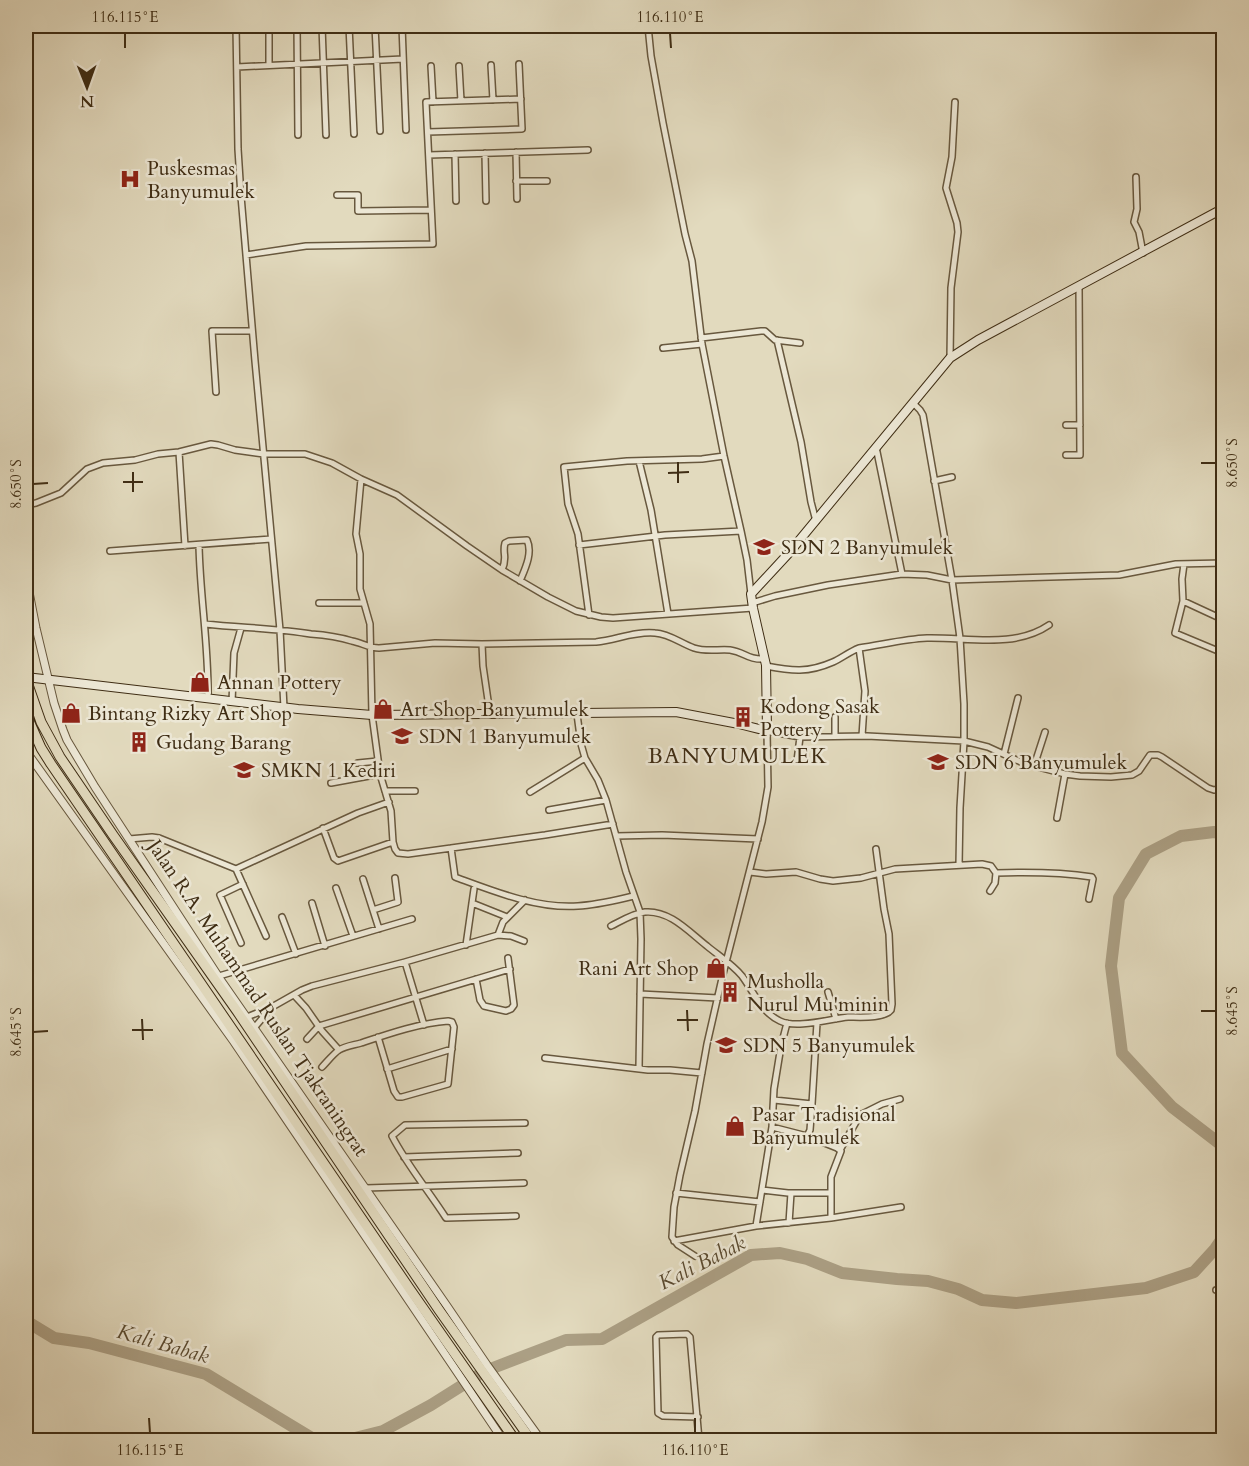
<svg xmlns="http://www.w3.org/2000/svg" width="1249" height="1466" font-family="Cardo,serif">
	<style>
		.lines { fill: none; stroke-linecap: round; stroke-linejoin: round }
		.river { stroke: #ab9f84; stroke-width: 12 }
		.minor-casing { stroke: #68583e; stroke-width: 8 }
		.tertiary-casing { stroke: #68583e; stroke-width: 9 }
		.secondary-casing { stroke: #3f2d14; stroke-width: 10 }
		.trunk-casing { stroke: #3f2d14; stroke-width: 11 }
		.minor { stroke: #ece7d5; stroke-width: 5 }
		.tertiary { stroke: #ece7d5; stroke-width: 7 }
		.secondary { stroke: #ece7d5; stroke-width: 8 }
		.trunk { stroke: #e2dabe; stroke-width: 9 }
		.ticks { fill: none; stroke: #3f2d14; stroke-width: 2 }
		.labels { text-anchor: middle; dominant-baseline: central; stroke-width: 5; stroke-linejoin: round; paint-order: stroke }
		.poi-label { font-size: 20px; fill: #3f2d14; stroke: #ece7d5; text-anchor: start }
		.street-label { font-size: 20px; fill: #3f2d14; stroke: #ece7d5 }
		.water-label { font-size: 21px; font-style: italic; fill: #5a4a30; stroke: #ece7d5 }
		.quarter-label { font-size: 22px; letter-spacing: 1.5px; fill: #3f2d14; stroke: #ece7d5 }
		.neatline { fill: none; stroke: #3f2d14; stroke-width: 2 }
		.ticks-label { font-size: 15px; text-anchor: middle; fill: #3f2d14 }
	</style>
	<rect width="100%" height="100%" fill="#e2dabe"/>
	<filter id="stains"><feTurbulence type="fractalNoise" baseFrequency=".00333" numOctaves="4"/><feColorMatrix values="0 0 0 0 .2 0 0 0 0 .09 0 0 0 0 .02 0 0 0 .5 -.17"/></filter>
	<radialGradient id="worn" r=".72"><stop offset=".6" stop-color="#630" stop-opacity="0"/><stop offset="1" stop-color="#630" stop-opacity=".3"/></radialGradient>
	<g class="lines">
		<!-- river -->
		<path class="river" d="M1224,834L1214,832L1181,836L1146,854L1119,898L1111,966L1122,1053L1172,1107L1224,1147
			M26,1321L54,1338L89,1343L206,1374L315,1440
			M347,1440L383,1431L431,1405L485,1371L566,1340L602,1339L751,1255L780,1253L807,1259L842,1273L897,1279L928,1281L958,1289L982,1300L1016,1303L1146,1288L1194,1272L1215,1249L1224,1236"/>
		<!-- minor casing -->
		<g class="minor-casing">
			<path id="minor" d="M236,26L238,149L241,196L255,361L280,630L284,708
				M297,26L298,135
				M322,26L326,135
				M349,26L354,134
				M375,26L380,131
				M402,26L406,130
				M648,26L651,56L663,123L685,234L692,261L702,344L724,456L741,531L747,560L751,594
				M269,27V65
				M491,65L493,100
				M431,66L433,102
				M459,66L461,101
				M237,67L403,59
				M428,132L522,129L519,64
				M516,152L517,199
				M485,153L486,201
				M455,154L456,201
				M429,155L588,150
				M1136,177L1137,209L1134,222L1139,232L1143,253
				M516,181H547
				M337,195H358V211L431,210
				M246,255L306,246L433,244L426,102L521,99
				M701,338L761,331H765L775,340L800,343
				M777,340L801,442L811,502L816,521
				M663,348L702,344
				M950,358L951,288L958,232L957,223L946,188L952,157L955,102
				M216,392L212,331H252
				M913,403L920,410L923,415L952,580L1119,575L1176,564L1224,563
				M1066,425H1080
				M876,447L902,574
				M179,452L185,546
				M1066,455H1080L1079,286
				M639,461L651,510L668,614
				M361,479L356,534L360,554V589L370,624L372,715L380,774L391,811L393,842L395,849L398,853L408,854L545,835L613,824
				M934,481L952,477
				M26,505L36,503L61,493L87,469L103,463L135,460L158,454L179,452L211,444L218,445L235,450L264,454H305L332,463L361,479L397,495L467,546L502,570L548,597L576,611L601,617L613,618L753,608
				M199,545C200,597 209,647 208,699
				M579,545L665,535L741,531
				M110,551L271,539
				M1184,564L1182,579L1183,601L1175,633L1223,653L1224,652
				M502,570C508,557 502,554 505,543L509,541L527,540C533,553 525,569 520,581
				M1183,601L1224,620
				M319,603H364
				M752,603L775,596L828,585L902,574L927,575L952,580L960,638L964,704V741L960,808L959,865
				M589,615L578,534L568,504L564,467L627,461L702,459L724,456
				M205,624C241,628 276,628 311,634C325,635 339,637 352,641C362,643 369,648 379,648L435,643L482,644L596,642C616,640 635,631 655,633C670,634 680,643 694,648C706,652 718,649 730,650C745,652 747,660 765,659
				M482,644L483,666L490,714
				M859,648L865,691L862,736
				M766,666C792,671 808,673 833,662C842,658 849,652 859,648C881,645 904,639 927,638C967,637 1014,649 1049,625
				M232,702L234,653L241,628
				M577,714L581,744L585,758L598,780L606,800L626,872L640,912L641,939L639,1068
				M835,736V717
				M1004,754L1018,698
				M797,761L800,737
				M358,763L378,761
				M1034,766L1045,732
				M331,783L380,774
				M385,791H415
				M530,792L585,758
				M549,810L606,800
				M1057,818L1065,774
				M323,828L334,858L338,861L393,842
				M616,836L662,835L758,839
				M129,839L152,837L159,838L236,869L358,813L389,802
				M451,848L455,877C493,891 537,909 578,906C597,905 616,900 634,896
				M236,869L266,936
				M750,872L766,874L796,872L820,879L833,881L861,878L895,869L982,864L991,866L996,873C1028,872 1059,872 1092,877L1093,879L1089,899
				M363,879L379,929
				M336,888L353,936
				M990,891L995,883L996,873
				M312,903L325,946
				M472,903L507,917
				M373,910L398,902L395,878
				M282,917L296,954
				M611,926C621,921 634,913 645,912C670,910 689,932 707,946C719,956 732,964 742,976C754,992 761,1012 780,1021C797,1029 829,1019 848,1017C859,1017 884,1019 891,1010L892,1004L889,934L884,909L876,849
				M498,935L503,922L525,900
				M241,943L220,895L243,884
				M466,945L474,889
				M405,962L424,1025
				M219,976L412,919
				M476,979L480,1000L484,1006L506,1011L511,1009L514,1005L508,958
				M828,992L836,1019
				M640,994L718,998
				M294,995L306,1008L322,1031L339,1050
				M247,1017L272,1007L302,990L312,986L405,962L498,935L511,936L524,941
				M255,1027L271,1008
				M307,1039L319,1026L510,969
				M545,1058L648,1070H670L702,1073
				M322,1067C327,1062 333,1054 339,1050C345,1046 354,1045 361,1043C388,1034 420,1023 448,1021L452,1022L454,1027L448,1084L402,1097H398L394,1091L378,1037
				M387,1069L452,1049
				M774,1100L812,1104L817,1023
				M772,1127L807,1136L810,1130L812,1104
				M807,1136L837,1148L841,1151L831,1177V1218
				M840,1150L860,1115L882,1104L900,1099
				M404,1157L518,1153
				M366,1188L524,1183
				M762,1190L788,1193H830
				M676,1193L760,1202
				M516,1216L446,1218C428,1190 407,1165 392,1136L405,1125L525,1123
				M789,1223L791,1193
				M756,1226L772,1127L774,1089L781,1046L787,1023
				M674,1241L756,1226L831,1218L901,1207
				M695,1256L678,1245L672,1237L674,1207L680,1175L695,1111L707,1044L723,974L762,822L768,787L767,731L800,737L867,736L964,741L988,747L1021,762L1034,766L1065,774L1080,776L1111,777L1132,775L1139,771L1150,755H1158L1162,757L1208,788L1214,790L1224,788
				M1216,1290H1224
				M698,1417L663,1416L658,1413L656,1337L658,1335L687,1334L690,1337L699,1440"/>
		</g>
		<!-- tertiary casing -->
		<g class="tertiary-casing">
			<path id="tertiary" d="M26,541L29,592L36,628L54,703L63,730L67,740L95,787L220,979L447,1306L487,1365L541,1440
				M26,751L234,1042L503,1440"/>
		</g>
		<!-- secondary casing -->
		<g class="secondary-casing">
			<path id="secondary" d="M26,677L298,709L372,715L676,712L739,724L767,731L766,665L753,608L751,594L788,554L950,358L978,340L1224,208"/>
		</g>
		<!-- trunk casing -->
		<g class="trunk-casing">
			<path id="trunk" d="M26,679L41,722L60,757L113,835L237,1011L439,1310L531,1440
				M26,714L41,748L51,764L409,1288L515,1440"/>
		</g>
		<!-- minor -->
		<use href="#minor" class="minor"/>
		<!-- tertiary -->
		<use href="#tertiary" class="tertiary"/>
		<!-- secondary -->
		<use href="#secondary" class="secondary"/>
		<!-- trunk -->
		<use href="#trunk" class="trunk"/>
	</g>
	<!-- ticks -->
	<path class="ticks" d="M125,33V48M670,33L671,48M678,462V483M1201,463H1216M133,472V492M668,473L689,472M123,482H143M33,484L48,483M687,1010L688,1031M1201,1011H1216M142,1019L143,1040M677,1020H698M132,1030H153M33,1032L48,1031M149,1418L150,1433M695,1418V1433"/>
	<!-- icons -->
	<defs>
		<g id="hospital-bare" transform="scale(1.62)"><path d="M-5-5h3v3.5h4V-5h3V5h-3V1.5h-4V5h-3Z" fill="#8f2418" stroke="#ece7d5" stroke-width="2.5" paint-order="stroke"/></g>
		<g id="school-bare" transform="scale(1.62)"><path d="M0-5L7-2L0 1L-7-2ZM-4 1L0 2.5L4 1V4Q0 6-4 4Z" fill="#8f2418" stroke="#ece7d5" stroke-width="2.5" paint-order="stroke"/></g>
		<g id="shop-bare" transform="scale(1.62)"><path d="M-5-2.5h2.3a2.7 3.5 0 0 1 5.4 0H5L5.5 6h-11ZM-1.5-2.5h3a1.5 2.3 0 0 0-3 0Z" fill="#8f2418" stroke="#ece7d5" stroke-width="2.5" paint-order="stroke"/></g>
		<g id="building-bare" transform="scale(1.62)"><path d="M-4-6H4V6H1V3H-1V6H-4ZM-2.5-4.3h1.7v1.8h-1.7ZM.8-4.3h1.7v1.8H.8ZM-2.5-1h1.7V.8h-1.7ZM.8-1h1.7V.8H.8Z" fill="#8f2418" stroke="#ece7d5" stroke-width="2.5" paint-order="stroke"/></g>
	</defs>
	<g fill-rule="evenodd">
		<use href="#hospital-bare" x="130" y="179"/>
		<use href="#school-bare" x="764" y="547"/>
		<use href="#shop-bare" x="200" y="682"/>
		<use href="#shop-bare" x="383" y="709"/>
		<use href="#shop-bare" x="71" y="713"/>
		<use href="#building-bare" x="743" y="717"/>
		<use href="#school-bare" x="402" y="736"/>
		<use href="#building-bare" x="139" y="742"/>
		<use href="#school-bare" x="938" y="762"/>
		<use href="#school-bare" x="244" y="770"/>
		<use href="#shop-bare" x="716" y="968"/>
		<use href="#building-bare" x="730" y="992"/>
		<use href="#school-bare" x="726" y="1045"/>
		<use href="#shop-bare" x="735" y="1126"/>
	</g>
	<g class="labels">
		<!-- poi labels -->
		<g class="poi-label">
			<text x="147" y="168">Puskesmas<tspan x="147" dy="23">Banyumulek</tspan></text>
			<text x="781" y="547">SDN 2 Banyumulek</text>
			<text x="217" y="682">Annan Pottery</text>
			<text x="760" y="706">Kodong Sasak<tspan x="760" dy="23">Pottery</tspan></text>
			<text x="400" y="709">Art Shop Banyumulek</text>
			<text x="88" y="713">Bintang Rizky Art Shop</text>
			<text x="419" y="736">SDN 1 Banyumulek</text>
			<text x="156" y="742">Gudang Barang</text>
			<text x="955" y="762">SDN 6 Banyumulek</text>
			<text x="261" y="770">SMKN 1 Kediri</text>
			<text x="699" y="968" text-anchor="end">Rani Art Shop</text>
			<text x="747" y="981">Musholla<tspan x="747" dy="23">Nurul Mu'minin</tspan></text>
			<text x="743" y="1045">SDN 5 Banyumulek</text>
			<text x="752" y="1114">Pasar Tradisional<tspan x="752" dy="23">Banyumulek</tspan></text>
		</g>
		<!-- street labels -->
		<g class="street-label">
			<text transform="translate(258 998) rotate(56)">Jalan R.A. Muhammad Ruslan Tjakraningrat</text>
		</g>
		<!-- water labels -->
		<g class="water-label">
			<text transform="translate(702 1263) rotate(-27)">Kali Babak</text>
			<text transform="translate(163 1344) rotate(16)">Kali Babak</text>
		</g>
		<!-- quarter labels -->
		<g class="quarter-label">
			<text x="738" y="756">BANYUMULEK</text>
		</g>
	</g>
	<!-- margin -->
	<rect width="1249" height="1466" fill="none" stroke="#e2dabe" stroke-width="66"/>
	<!-- north arrow -->
	<g transform="translate(87 87) rotate(179)" stroke="#ece7d5" stroke-width="4.5" paint-order="stroke">
	<path d="M0-4.5L10 22L0 15L-10 22Z" fill="#3f2d14"/>
	<text y="-9" font-size="16" font-weight="bold" text-anchor="middle" fill="#3f2d14">N</text>
	</g>
	<rect x="33" y="33" width="1183" height="1400" class="neatline"/>
	<g class="ticks-label">
		<text x="125" y="22">116.115°E</text>
		<text x="670" y="22">116.110°E</text>
		<text transform="translate(1232 463) rotate(-90)" y="5">8.650°S</text>
		<text transform="translate(16 484) rotate(-90)" y="5">8.650°S</text>
		<text transform="translate(1232 1011) rotate(-90)" y="5">8.645°S</text>
		<text transform="translate(16 1032) rotate(-90)" y="5">8.645°S</text>
		<text x="150" y="1455">116.115°E</text>
		<text x="695" y="1455">116.110°E</text>
	</g>
	<rect width="100%" height="100%" filter="url(#stains)"/>
	<rect width="100%" height="100%" fill="url(#worn)"/>
</svg>
